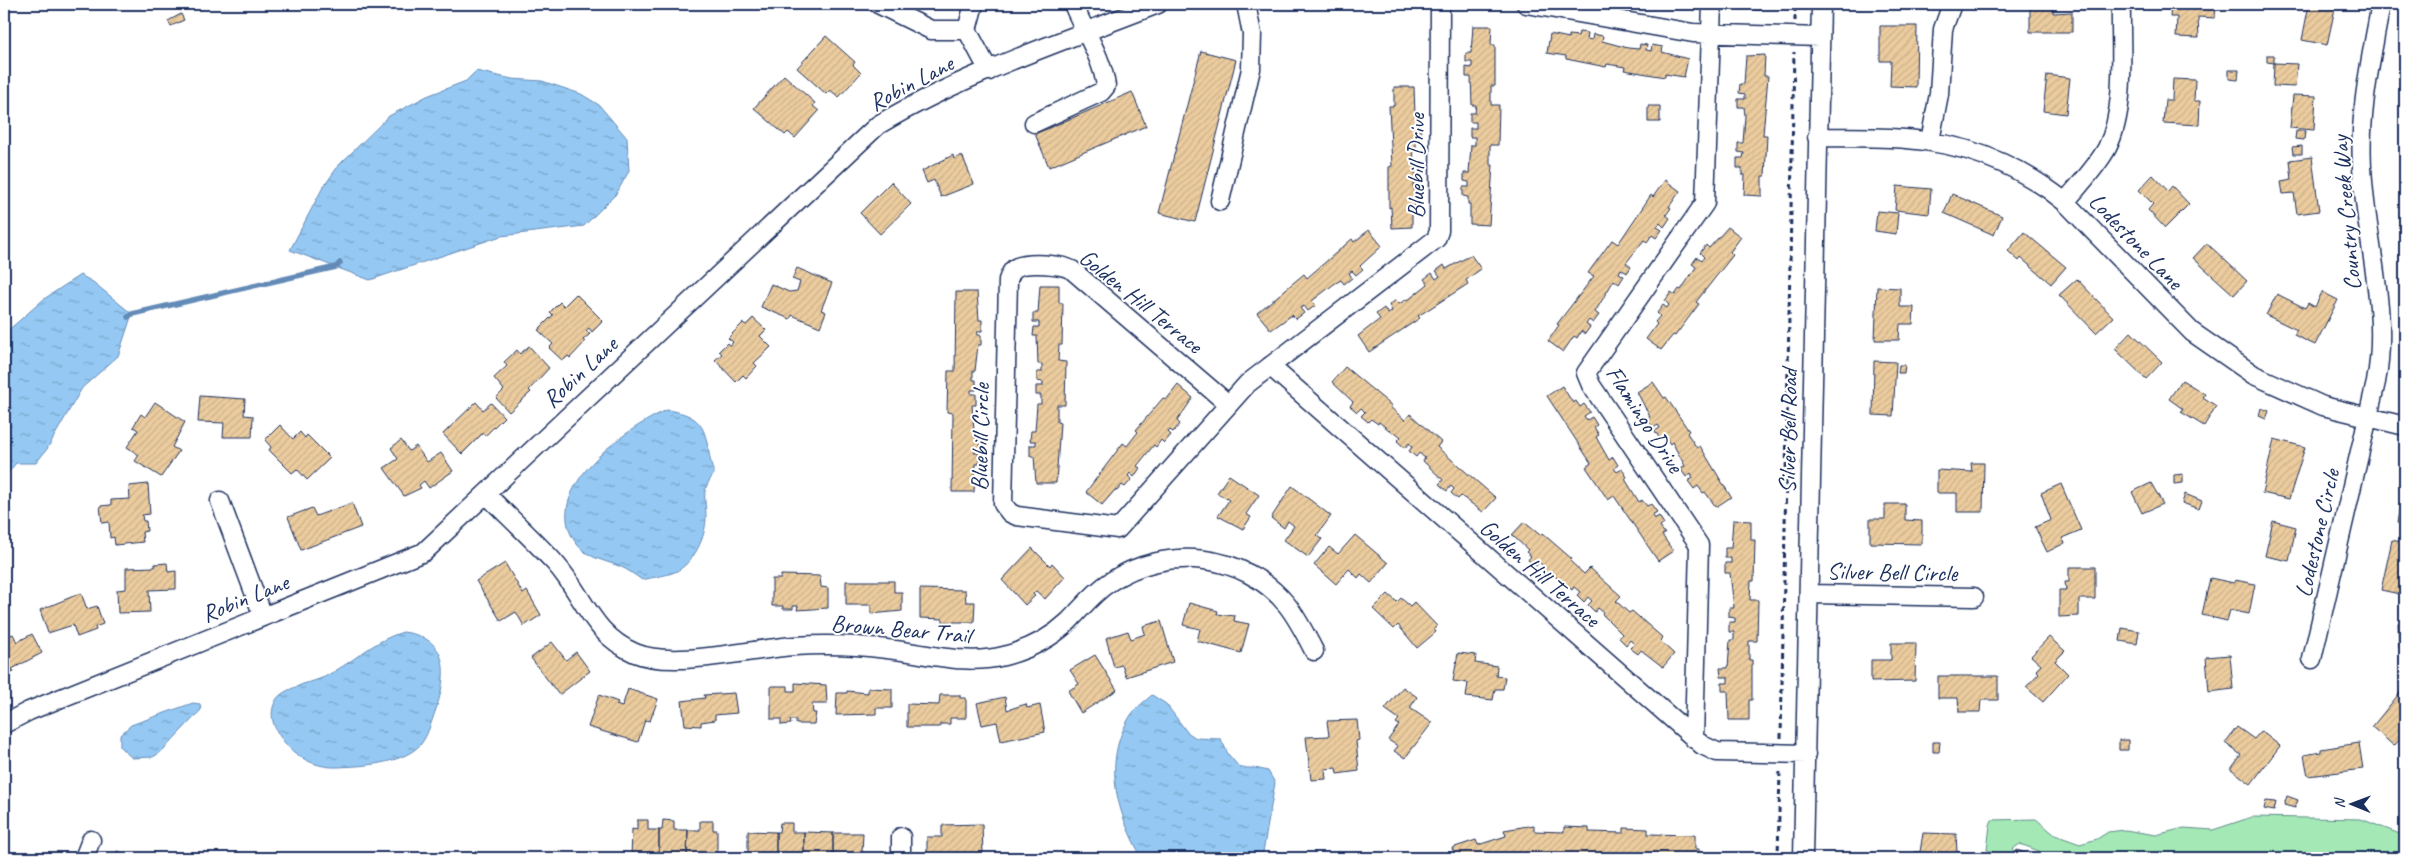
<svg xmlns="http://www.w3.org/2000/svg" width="2409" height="862" font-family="Caveat,sans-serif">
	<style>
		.green { fill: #a4e9b5; stroke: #608c8a }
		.water { fill: url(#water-ripples); stroke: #648bb7 }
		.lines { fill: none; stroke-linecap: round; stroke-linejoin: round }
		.stream { stroke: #648bb7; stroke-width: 5.5 }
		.building { fill: url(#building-hatch); stroke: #1b2f5e }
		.minor-casing { stroke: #1b2f5e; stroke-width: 21 }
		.path { stroke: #1b2f5e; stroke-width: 3; stroke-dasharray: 5 4; stroke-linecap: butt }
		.minor { stroke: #fff; stroke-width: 18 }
		.labels { text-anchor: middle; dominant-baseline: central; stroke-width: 4; stroke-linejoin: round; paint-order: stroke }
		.street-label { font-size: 24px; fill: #1b2f5e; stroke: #fff }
	</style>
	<defs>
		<pattern id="water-ripples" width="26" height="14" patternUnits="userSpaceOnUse" patternTransform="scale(1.25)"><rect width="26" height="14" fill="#95c9f3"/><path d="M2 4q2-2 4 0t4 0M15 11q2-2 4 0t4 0" fill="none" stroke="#79a4c8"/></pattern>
		<pattern id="building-hatch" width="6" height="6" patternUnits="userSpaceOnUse" patternTransform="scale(1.25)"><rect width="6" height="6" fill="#eccc9e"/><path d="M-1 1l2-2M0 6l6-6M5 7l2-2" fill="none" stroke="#cab08a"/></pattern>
	</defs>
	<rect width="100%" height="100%" fill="#fff"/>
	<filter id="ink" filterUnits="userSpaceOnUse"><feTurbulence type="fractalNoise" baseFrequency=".02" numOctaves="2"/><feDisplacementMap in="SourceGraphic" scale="10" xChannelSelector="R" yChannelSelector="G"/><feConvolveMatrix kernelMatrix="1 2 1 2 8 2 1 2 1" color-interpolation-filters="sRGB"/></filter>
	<g filter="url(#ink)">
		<!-- green -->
		<path class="green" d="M2252,817L2361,819L2405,836V858H2358L2352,855L2348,858L2340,856L2337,858H2042L2037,857L2039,851L2020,844L2014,848L2011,858H1993L1994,852L1987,850L1990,825L1992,820L2036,819L2055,835L2080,844L2097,839L2108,832L2125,830L2156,835L2184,828L2213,830Z"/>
		<!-- water -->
		<path class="water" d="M476,71L512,79L542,81L581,94L599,105L627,138L629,171L616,194L584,226L501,236L370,280L290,250L322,189L339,165L389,116L427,96L466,81Z
			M80,275L93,282L132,314L118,356L82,388L47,449L36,463H16L4,478V334L44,299Z
			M667,410C713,416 703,439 714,474C700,492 706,497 706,517C706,537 694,563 675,572C665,576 653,577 642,580C635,575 627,569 619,566C603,560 587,558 576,543C538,490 626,428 667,410Z
			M403,632C450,638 448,673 436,709C432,720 428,735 421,744C403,764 363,766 338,767C318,768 298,759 285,743C275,731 268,717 275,702C279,692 294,688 303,684C310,682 318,680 324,677C353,663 372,641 403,632Z
			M1152,695L1166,704L1187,732L1196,738L1221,739L1228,754L1240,768H1255L1268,771L1275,783L1262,858H1142C1118,815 1102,766 1128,720C1133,710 1144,702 1152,695Z
			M193,703L200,704L201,710L161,752L153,757L132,758L120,747V735L131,725Z"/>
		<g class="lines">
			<!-- stream -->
			<path class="stream" d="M128,317L132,314L336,267L340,263"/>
		</g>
		<!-- building -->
		<path class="building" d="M1742,4H1762L1761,10L1742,9Z
			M2030,4H2053V13L2072,12V32H2030Z
			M2171,4H2216L2215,18L2198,17L2199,38L2176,37L2177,17H2170Z
			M2309,4H2336L2327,45L2302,40Z
			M181,14L184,20L171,26L168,21Z
			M1473,26H1492L1491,45H1495V86H1491V105H1499L1498,145H1490V165H1493L1489,225L1470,224V204H1468V197L1463,196V187H1469V182L1464,181V173H1469L1471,145H1475V137H1470V128H1476V122H1470V113H1475L1476,105H1472L1471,77H1466V67L1472,68V62H1466V53H1471Z
			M1880,26H1917L1916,87L1890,86L1891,61H1880Z
			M1579,32L1588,33L1587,39L1592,40L1593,34L1603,36L1602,41L1628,48L1639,49L1640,44L1647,45L1646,50L1651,51L1652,45L1663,47L1662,52L1688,59L1684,77L1665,74V77L1624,70L1625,67L1607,64L1606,67L1566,59V56L1547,53L1550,34L1569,38V35L1578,36Z
			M826,36L855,62L853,65L861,73L839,97L830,90L826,94L797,68Z
			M1201,51L1236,60L1195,222L1159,213Z
			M1765,55L1764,76H1768L1763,135H1767L1765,176H1762V196L1744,195L1745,175H1742V168H1737V158H1743L1744,153L1738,152V143H1743L1745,116L1744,107H1738V99H1745V94L1739,93L1740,84H1744L1746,56Z
			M2267,55H2274V63L2267,62Z
			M2274,63L2297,64L2295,87L2273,86Z
			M2229,70H2239L2238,80L2229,79Z
			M784,75L815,103L813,106L819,111L795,138L788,132L785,135L754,108Z
			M2047,75L2070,78L2066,114L2043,111Z
			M2173,79L2195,80L2194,101H2200L2199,125L2163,123L2165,100H2172Z
			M1394,87H1414L1415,114H1420V125H1415V130H1421V140H1416V148H1413L1415,174H1420V185L1413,184L1414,190H1419V200H1415V208H1412V227L1392,228L1391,207L1389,208V167L1392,166L1389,106H1394Z
			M1132,92L1146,126L1049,167L1035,134Z
			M2293,95L2316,96L2314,130L2290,128Z
			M1648,106H1660V122H1648Z
			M2296,131H2305L2304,140L2295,139Z
			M2302,146V154H2293L2292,147Z
			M953,155L954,159L962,155L974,184L941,197L934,180L927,183L922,171Z
			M2312,157L2319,211L2297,214L2294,193L2283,194L2281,182L2292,180L2290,160Z
			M2153,175L2168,191L2172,186L2189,204L2165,228L2148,210L2153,204L2139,190Z
			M1665,180L1680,191L1669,207L1671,208L1666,215L1670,218L1664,227L1660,223L1657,227L1662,230L1656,238L1652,235L1647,242L1644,240L1626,263L1631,267L1627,273L1621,269L1619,273L1624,276L1619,284L1614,280L1595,312L1599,315L1593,323L1589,320L1586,324L1590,327L1585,334L1581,331L1577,338L1574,336L1563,352L1548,341L1559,325L1557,324L1594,276L1588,273L1612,240L1618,244L1651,195L1653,197Z
			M891,182L911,204L880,234L860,213Z
			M1897,186L1931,189L1929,214L1895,210Z
			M1952,194L2002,216L1994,235L1944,213Z
			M1877,211L1898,213L1896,234L1875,231Z
			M1728,227L1741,237L1730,252L1733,255L1696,302L1699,304L1675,336L1673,335L1661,350L1646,339L1657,324L1655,322L1660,316L1657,313L1663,305L1667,308L1669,305L1665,301L1671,292L1675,295L1679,289L1681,290L1696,267L1692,264L1697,257L1702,260L1704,257L1700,253L1706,245L1709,248Z
			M1369,230L1382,246L1360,266L1363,269L1356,275L1352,271L1349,273L1352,278L1344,284L1341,280L1334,284L1312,301L1316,305L1308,311L1304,306L1300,308L1304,313L1296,319L1292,315L1271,330L1257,313L1304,274L1307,278L1352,239L1354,242Z
			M2024,232L2066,267L2051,284L2021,258L2019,261L2008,251Z
			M2207,243L2247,281L2234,295L2193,258Z
			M1471,255L1481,269L1466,280L1468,284L1418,316L1420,318L1369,352L1358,336L1380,319L1376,314L1384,308L1388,314L1392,311L1389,305L1396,300L1399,304L1407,299L1408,300L1428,284L1424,279L1432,273L1436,279L1440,276L1436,271L1444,265L1446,269Z
			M797,268L832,283L821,310L826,312L820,327L792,315L790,319L761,307L771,284L789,292L797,291L800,282L792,279Z
			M2077,279L2113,317L2096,333L2059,295Z
			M1040,285H1059V303H1063L1062,345H1059L1058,361L1066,362L1065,405H1057V422L1060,423L1056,483H1036L1034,456H1030V445H1036V441H1030L1031,431H1035L1037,404H1041V395H1036V386H1043V382L1037,381V372H1042V364H1038L1037,336H1033L1034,327H1039V322H1033V313H1038Z
			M1877,287L1900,288V307H1914L1913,324H1900L1899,340H1875Z
			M956,292H977L979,320H982V331H978L977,335H981V345H978L975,371H973V380H976V390H971V394H976V405H972L974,431H976V439H980V449H975V453H979V464H976L974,492H952L953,413L947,412L948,371H955Z
			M2322,292L2338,300L2315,345L2294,335L2297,330L2266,315L2277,294L2305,308L2308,303L2315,307Z
			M576,294L603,321L592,332L589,328L586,331L590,334L583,340L585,342L570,358L568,356L563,361L549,348L553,344L538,330L553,315L550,312L560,302L564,306Z
			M753,318L766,330L760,336L771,347L754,363L757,366L746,378L743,375L736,382L715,360L722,354L719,351L727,343L730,346L733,342L728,338L743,323L746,325Z
			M2131,332L2162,362L2146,379L2115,349Z
			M529,346L549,368L529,390L531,392L509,412L496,398L504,390L494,378L507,366L504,362L517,350L520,354Z
			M1874,361L1896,362L1893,416L1873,415Z
			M1899,365H1905L1904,373H1898Z
			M1345,367L1392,406L1390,407L1405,420L1410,414L1441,442L1437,447L1496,498L1483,512L1461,496L1458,499L1451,493L1454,489L1451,486L1447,491L1439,484L1443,480L1423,461L1425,458L1419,453L1416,457L1409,451L1412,447L1409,443L1405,448L1397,441L1401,437L1395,432L1394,434L1379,422L1378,424L1371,419L1368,422L1361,416L1365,412L1361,408L1357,412L1350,406L1353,402L1332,382Z
			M2182,380L2205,394L2203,397L2216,406L2204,426L2181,412L2183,409L2169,399Z
			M1653,382L1664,398L1666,397L1689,431L1687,433L1697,448L1700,446L1731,497L1716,507L1705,492L1703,493L1698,486L1694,489L1688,481L1693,478L1691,473L1686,477L1680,468L1685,466L1672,442L1670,444L1665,436L1660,439L1655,431L1660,428L1658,425L1653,428L1647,419L1650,417L1637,392Z
			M1178,385L1193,398L1177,421L1180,424L1173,432L1170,430L1168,432L1171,435L1164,443L1161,440L1156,447L1154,445L1137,466L1140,468L1134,477L1130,473L1128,476L1132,479L1125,487L1122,485L1117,491L1115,490L1102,505L1086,492L1123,443L1127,446L1138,432L1136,430L1163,398L1166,400Z
			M1562,386L1573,403L1576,401L1580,407L1584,404L1590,412L1584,416L1587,420L1592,417L1597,425L1594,427L1599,435L1596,437L1609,460L1613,457L1618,465L1614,468L1617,472L1622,469L1627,477L1625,479L1639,502L1642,500L1647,506L1651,504L1657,512L1652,515L1654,519L1659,516L1664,524L1660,527L1665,534L1662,535L1673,551L1658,561L1614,496L1608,500L1586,467L1591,463L1547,396Z
			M200,396L245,399L244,415L253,416L252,437H223L224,423L198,422Z
			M155,402L185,422L172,447L179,451L161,477L135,461L139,455L127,447L138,430L133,427L141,414L145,417Z
			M476,402L483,410L491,403L504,417L485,436L483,433L462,454L443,434Z
			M2261,408L2269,411L2266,419L2259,416Z
			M280,425L293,439L300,432L305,438L307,435L330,458L307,480L297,469L292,473L269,450L271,447L265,440Z
			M2274,439L2305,447L2289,499L2262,493Z
			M401,440L409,451L416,446L427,462L441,453L453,471L429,488L424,481L419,485L421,488L404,496L384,468L398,459L391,448Z
			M1971,463H1984L1983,512H1957V493H1937V470L1972,472Z
			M2183,474V483L2174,484V475Z
			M1229,475L1259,495L1246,514L1251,517L1243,529L1218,516L1229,500L1217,493Z
			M2405,477V525L2397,523Z
			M2151,483L2163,504L2142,513L2132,492Z
			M148,484L150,514L142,515L143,521H146L147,531L142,532L143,542L115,545L114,537L110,538L109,522L102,523L100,506L111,505V500L130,499L129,486Z
			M2061,484L2081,530L2062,538L2065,543L2047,552L2035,527L2051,520L2041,493Z
			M1292,486L1331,516L1317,535L1322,539L1308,557L1284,540L1294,526L1288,521L1284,528L1271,518Z
			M2185,494L2202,501L2199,509L2182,503Z
			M352,503L361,527L301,550L288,517L312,508L316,516Z
			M1885,504H1905V520L1922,521V544L1870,543V519H1885Z
			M1733,520L1751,521V540H1755L1754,581H1751L1750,600H1758L1757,641H1749V660H1752V700H1749V720H1729L1728,691H1722V683H1728V677H1721L1720,668H1728L1730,640H1734V632H1729V622H1735V618L1729,617V608H1734L1730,573H1725V563H1731V558H1725V548H1731Z
			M2273,521L2296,527L2289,561L2265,556Z
			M1524,522L1540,535L1542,533L1572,559L1570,561L1584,574L1590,568L1621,596L1616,601L1629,613L1632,611L1663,638L1660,641L1674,654L1663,667L1641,650L1638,654L1630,648L1634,644L1630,640L1626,645L1619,638L1622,634L1602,614L1603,612L1598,608L1595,612L1588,605L1592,601L1588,597L1584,602L1577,595L1580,592L1574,587L1572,590L1551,573L1547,577L1539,570L1543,566L1539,562L1536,566L1528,560L1531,556L1526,552L1528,550L1512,535Z
			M1355,535L1388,563L1371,583L1361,574L1358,578L1349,569L1336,584L1314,565L1329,547L1338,554Z
			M2392,540L2405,543L2404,595L2381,590Z
			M1032,548L1050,566L1052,563L1065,577L1045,599L1036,591L1033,594L1035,596L1025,605L1002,580Z
			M167,563L168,572L176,571V589L149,590L150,612L118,613L117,590L126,589V568L155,567V564Z
			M505,563L523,594L527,591L541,615L524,626L516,612L501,621L476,581Z
			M2069,567H2095V599H2079V616L2059,617V590H2066L2065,582H2069Z
			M781,575L820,576L821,587L828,588V608L797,610L798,606H793V609H783V606H772V579H781Z
			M2210,578L2234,583L2235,580L2255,584L2249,614L2230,610L2227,621L2202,615Z
			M846,581H894V592H902V611L871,614V605H846Z
			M920,589L965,590L966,602H975L974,622H943V619L920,618Z
			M81,593L87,609L97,606L103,624L95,627L96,630L77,637L73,625L48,633L40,610Z
			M1388,594L1397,602L1401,598L1410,606L1414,602L1437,626L1434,629L1436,632L1417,648L1398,625L1394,629L1373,609Z
			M1189,603L1218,611L1217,614L1235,616L1234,621L1249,624L1241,653L1197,641L1200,629L1183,625Z
			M1161,621L1173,662L1126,677L1122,665L1114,667L1106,638L1128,631L1131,639L1145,634L1143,626Z
			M2398,623H2405V647L2399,648Z
			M2122,628L2139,631L2137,644L2120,641Z
			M4,634L6,637L13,634L17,642L32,634L42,653L12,669L14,672L4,677Z
			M2049,637L2065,651L2055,661L2068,674L2043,702L2026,687L2039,673L2036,670L2041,665L2031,656Z
			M552,642L566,660L576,652L590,671L559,695L531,658Z
			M1891,643H1916L1915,681L1871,682V660H1891Z
			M1458,653L1476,655L1475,663L1497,666L1496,676L1505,677L1503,689H1495L1493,700L1466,697L1468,683L1453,681Z
			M1095,655L1117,690L1081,713L1068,691L1079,684L1070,670Z
			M2230,655L2233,689L2209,692L2206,657Z
			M1938,676H1998V700H1981L1980,712H1959L1958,698H1938Z
			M795,683L826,685L827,704H812L813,713H816L814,724H796V720H790L791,724L781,725V719H771V686H788V691H795Z
			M1403,687L1417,697L1410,708L1432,723L1405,758L1394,751L1398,746L1388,740L1399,725L1396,723L1399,719L1385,709Z
			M868,688L892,689V708H876V714L836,715L837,693H847V691L868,693Z
			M628,689L658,699L650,721L645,720L638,742L588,727L599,695L618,702L616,705L622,707Z
			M2403,689L2405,690V733L2394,746L2372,727Z
			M734,693L737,713L715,715V720L701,722V726L685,725L682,701L705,698L704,695Z
			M940,695H960V698H966V718H950V724H940V727H907V704L939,705Z
			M1005,697L1007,710L1026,704L1027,708L1040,705L1045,732L1001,741L997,722L982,725L977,703Z
			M1357,720L1359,740L1356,741L1359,771L1337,774L1336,768L1325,769L1326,779L1311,780L1306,737L1329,736L1327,721Z
			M2237,727L2254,739L2261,731L2280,746L2251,784L2231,769L2241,755L2225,743Z
			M2119,740H2128V750H2119Z
			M1933,742H1940L1939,752H1933Z
			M2359,743L2363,769L2308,776L2304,755L2321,752V749Z
			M2287,796L2298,800L2295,808L2284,805Z
			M2266,801L2276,802L2274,811L2264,809Z
			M637,820H648V830H659V858H631L632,829L637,830Z
			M663,820L674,821V830H688L687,858H659V830H662Z
			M700,821H713V830H717V858H687L688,830H700Z
			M780,823H792V832H804V858H776V832H779Z
			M982,824L983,854L927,855V837H942V825Z
			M1534,825V831L1564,832V827L1589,828V832L1624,833V828L1648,829V834L1695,835V849H1699V858H1440L1454,853L1452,848L1476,840L1478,845L1506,836L1504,830Z
			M748,831L776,832V858H748Z
			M804,832L833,833V858H804Z
			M833,833H863L862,853H865V858H833Z
			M1923,833L1956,834L1957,852H1964V858H1914V852H1920Z
			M2017,850L2037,857L2042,858H2014Z
			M117,851L136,858H114Z
			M983,854V858H928L927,855Z"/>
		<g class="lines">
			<!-- minor casing -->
			<g class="minor-casing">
				<path id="minor" d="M878,4L931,30H967L989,71
					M1526,4L1693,33L1820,37
					M967,30L974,4
					M1034,123L1101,92L1106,86C1102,57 1084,31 1073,4
					M1817,137C1855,138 1894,136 1931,142C1980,149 2027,171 2065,202L2192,332L2254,375L2323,406L2405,426
					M1930,141L1939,94L1943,29L1952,4
					M1220,201L1251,69L1252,34L1246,4
					M2065,202C2079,185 2096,168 2107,148C2127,108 2120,48 2121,4
					M1270,366L1702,745L1717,752L1806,754
					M1228,404L1072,270C1062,264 1028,262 1017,267C1012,269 1010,275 1008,280L1003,504L1010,513L1017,516L1118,529L1247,384L1436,239L1439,231L1440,4
					M486,494C509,517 533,539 555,563C584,595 591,634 635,653C673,669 751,649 794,646C825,644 857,645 887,649C926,653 965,666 1004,656C1027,650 1050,639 1068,622C1082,608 1093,593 1110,582C1165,545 1244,552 1287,605C1298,619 1306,635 1314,651
					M220,501L263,616
					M1809,594L1974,597
					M2312,659L2376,382C2389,313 2368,250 2363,181C2357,121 2370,63 2381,4
					M4,724L29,711L424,552L878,125C965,73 1064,41 1158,4
					M1694,739L1699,545L1591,385L1586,373L1705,203L1712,4
					M84,858L91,840
					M901,858V837
					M1803,858L1821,4"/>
			</g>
			<!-- path -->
			<path class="path" d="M1795,21V4
				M1781,738L1794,52
				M1778,858L1780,769"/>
			<!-- minor -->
			<use href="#minor" class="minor"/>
		</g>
	</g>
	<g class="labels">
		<!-- street labels -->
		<g class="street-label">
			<text transform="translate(911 83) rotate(-28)">Robin Lane</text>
			<text transform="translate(1416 166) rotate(-90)">Bluebill Drive</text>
			<text transform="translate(2346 213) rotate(-95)">Country Creek Way</text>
			<text transform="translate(2136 241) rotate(46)">Lodestone Lane</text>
			<text transform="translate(1141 301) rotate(39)">Golden Hill Terrace</text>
			<text transform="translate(580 372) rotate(-43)">Robin Lane</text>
			<text transform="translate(1645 419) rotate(57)">Flamingo Drive</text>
			<text transform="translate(1788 431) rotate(-89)">Silver Bell Road</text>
			<text transform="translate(980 437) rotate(-89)">Bluebill Circle</text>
			<text transform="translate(2317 533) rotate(-77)">Lodestone Circle</text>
			<text transform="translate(1892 572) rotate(1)">Silver Bell Circle</text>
			<text transform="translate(1540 573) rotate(41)">Golden Hill Terrace</text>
			<text transform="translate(245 598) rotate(-22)">Robin Lane</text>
			<text transform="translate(901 629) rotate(5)">Brown Bear Trail</text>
		</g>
	</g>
	<!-- margin -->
	<rect width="2409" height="862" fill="none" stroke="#fff" stroke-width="20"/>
	<rect x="10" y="10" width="2389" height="842" fill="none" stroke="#1b2f5e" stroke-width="2" filter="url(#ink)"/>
	<!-- north arrow -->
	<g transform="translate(2352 804) rotate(271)" stroke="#ffffff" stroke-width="4" paint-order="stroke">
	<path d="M0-4L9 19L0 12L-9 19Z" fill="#1b2f5e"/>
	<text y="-8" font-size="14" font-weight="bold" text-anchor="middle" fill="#1b2f5e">N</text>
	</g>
</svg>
